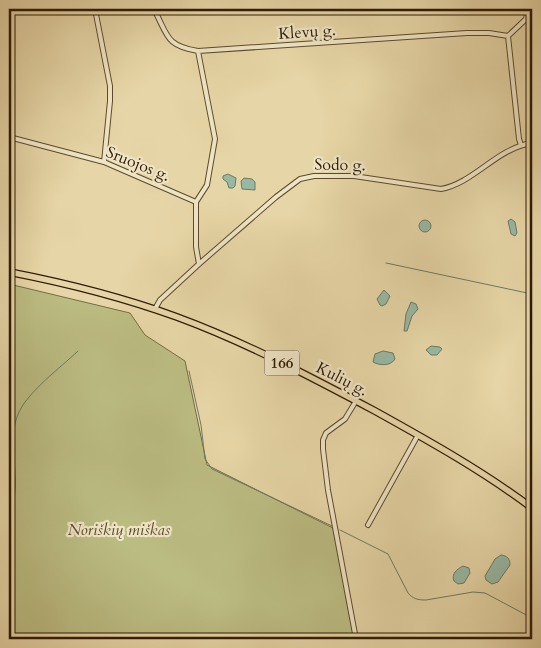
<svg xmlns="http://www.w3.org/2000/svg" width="541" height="648" font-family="Cardo,serif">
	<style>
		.green { fill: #bbbc82; stroke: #756c43 }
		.water { fill: #97b9a4; stroke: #6d7a64 }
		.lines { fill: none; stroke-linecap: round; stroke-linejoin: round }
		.stream { stroke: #6d7a64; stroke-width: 1 }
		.street-casing { stroke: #5d4a2c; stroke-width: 6 }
		.primary-casing { stroke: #2f1b04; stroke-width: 8 }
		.street { stroke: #efe4c5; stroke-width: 4 }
		.primary { stroke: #e6d5a6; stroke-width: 5.5 }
		.labels { text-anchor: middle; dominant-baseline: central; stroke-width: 4.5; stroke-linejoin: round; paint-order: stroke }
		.shield { fill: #efe4c5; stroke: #69573e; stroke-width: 1 }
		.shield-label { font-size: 15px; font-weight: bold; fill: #2f1b04 }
		.street-label { font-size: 16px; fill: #2f1b04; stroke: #efe4c5 }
		.park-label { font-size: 16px; font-style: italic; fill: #594b2a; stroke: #efe4c5 }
	</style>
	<rect width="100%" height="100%" fill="#e6d5a6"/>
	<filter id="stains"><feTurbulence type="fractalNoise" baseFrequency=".004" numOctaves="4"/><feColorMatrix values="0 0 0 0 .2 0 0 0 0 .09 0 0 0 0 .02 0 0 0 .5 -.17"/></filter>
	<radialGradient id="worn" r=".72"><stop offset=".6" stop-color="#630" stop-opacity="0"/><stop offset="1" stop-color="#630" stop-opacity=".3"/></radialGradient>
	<!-- green -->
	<path class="green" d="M9,284L130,313L145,335L185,361L207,465L333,528L354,639H9Z"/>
	<!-- water -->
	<path class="water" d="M228,174L236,178L235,186L233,188H229L227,182L223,179V176Z
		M244,178L252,179L255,182V190L242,189L241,181Z
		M511,219L515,222L517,233L515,236L511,234L508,221Z
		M419 226a6 6 0 1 1 12 0a6 6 0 1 1-12 0Z
		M384,290L390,296L386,304L382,306L380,305L377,299Z
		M411,302L416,304L418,309L412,316L407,331H404L406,314Z
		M431,346L440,347L442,349L437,355H431L426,350Z
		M383,351L393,353L395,359C391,366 380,366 373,362L375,354Z
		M501,555C507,556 510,558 510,565L498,582L492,584L486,580L485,576L495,559Z
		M463,566L469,568L470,573L464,583L458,584L454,581C451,574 457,569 463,566Z"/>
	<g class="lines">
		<!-- stream -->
		<path class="stream" d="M386,263L532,294
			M189,371L201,425L205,459L212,469L332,526
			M9,513C25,484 4,444 19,412C29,391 60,368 78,351
			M340,530L388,554L408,593C413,599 418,600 426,600L473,592L485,593L532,618"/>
		<!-- street casing -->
		<g class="street-casing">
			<path id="street" d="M95,9L110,86V101L104,162
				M154,9C168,36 166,46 198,51L215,139L207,185L196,202
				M508,36L519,139L521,145
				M508,36L526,19L528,9
				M198,51L467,33H489L508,36
				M9,137L104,162L196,202V247L199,264
				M155,309L160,300L199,264L276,197L300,179L314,176H354L441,189C474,183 497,148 532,143
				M356,401L345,419L326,433L323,440V449L328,490L356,639
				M368,525L418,435"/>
		</g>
		<!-- primary casing -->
		<g class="primary-casing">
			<path id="primary" d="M9,272C66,283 122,297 177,317C245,342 311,377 375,411C429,441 483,471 532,508"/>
		</g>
		<!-- street -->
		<use href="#street" class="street"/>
		<!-- primary -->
		<use href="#primary" class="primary"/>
	</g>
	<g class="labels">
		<!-- shield labels -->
		<rect class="shield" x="264.5" y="350.5" width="35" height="25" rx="4"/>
		<g class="shield-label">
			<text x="282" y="363">166</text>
		</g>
		<!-- street labels -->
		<g class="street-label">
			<text transform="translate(307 32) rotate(-4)">Klevų g.</text>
			<text transform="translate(138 164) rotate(22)">Sruojos g.</text>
			<text transform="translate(340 165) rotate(1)">Sodo g.</text>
			<text transform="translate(342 379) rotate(27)">Kulių g.</text>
		</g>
		<!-- park labels -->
		<g class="park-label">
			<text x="119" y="530">Noriškių miškas</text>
		</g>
	</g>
	<!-- margin -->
	<rect width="541" height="648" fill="none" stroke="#e6d5a6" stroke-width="30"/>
	<rect x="10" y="10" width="521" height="628" fill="none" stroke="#2f1b04" stroke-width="2.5"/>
	<rect x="15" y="15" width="511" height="618" fill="none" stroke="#2f1b04"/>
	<rect width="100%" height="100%" filter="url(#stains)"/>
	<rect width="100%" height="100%" fill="url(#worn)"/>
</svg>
